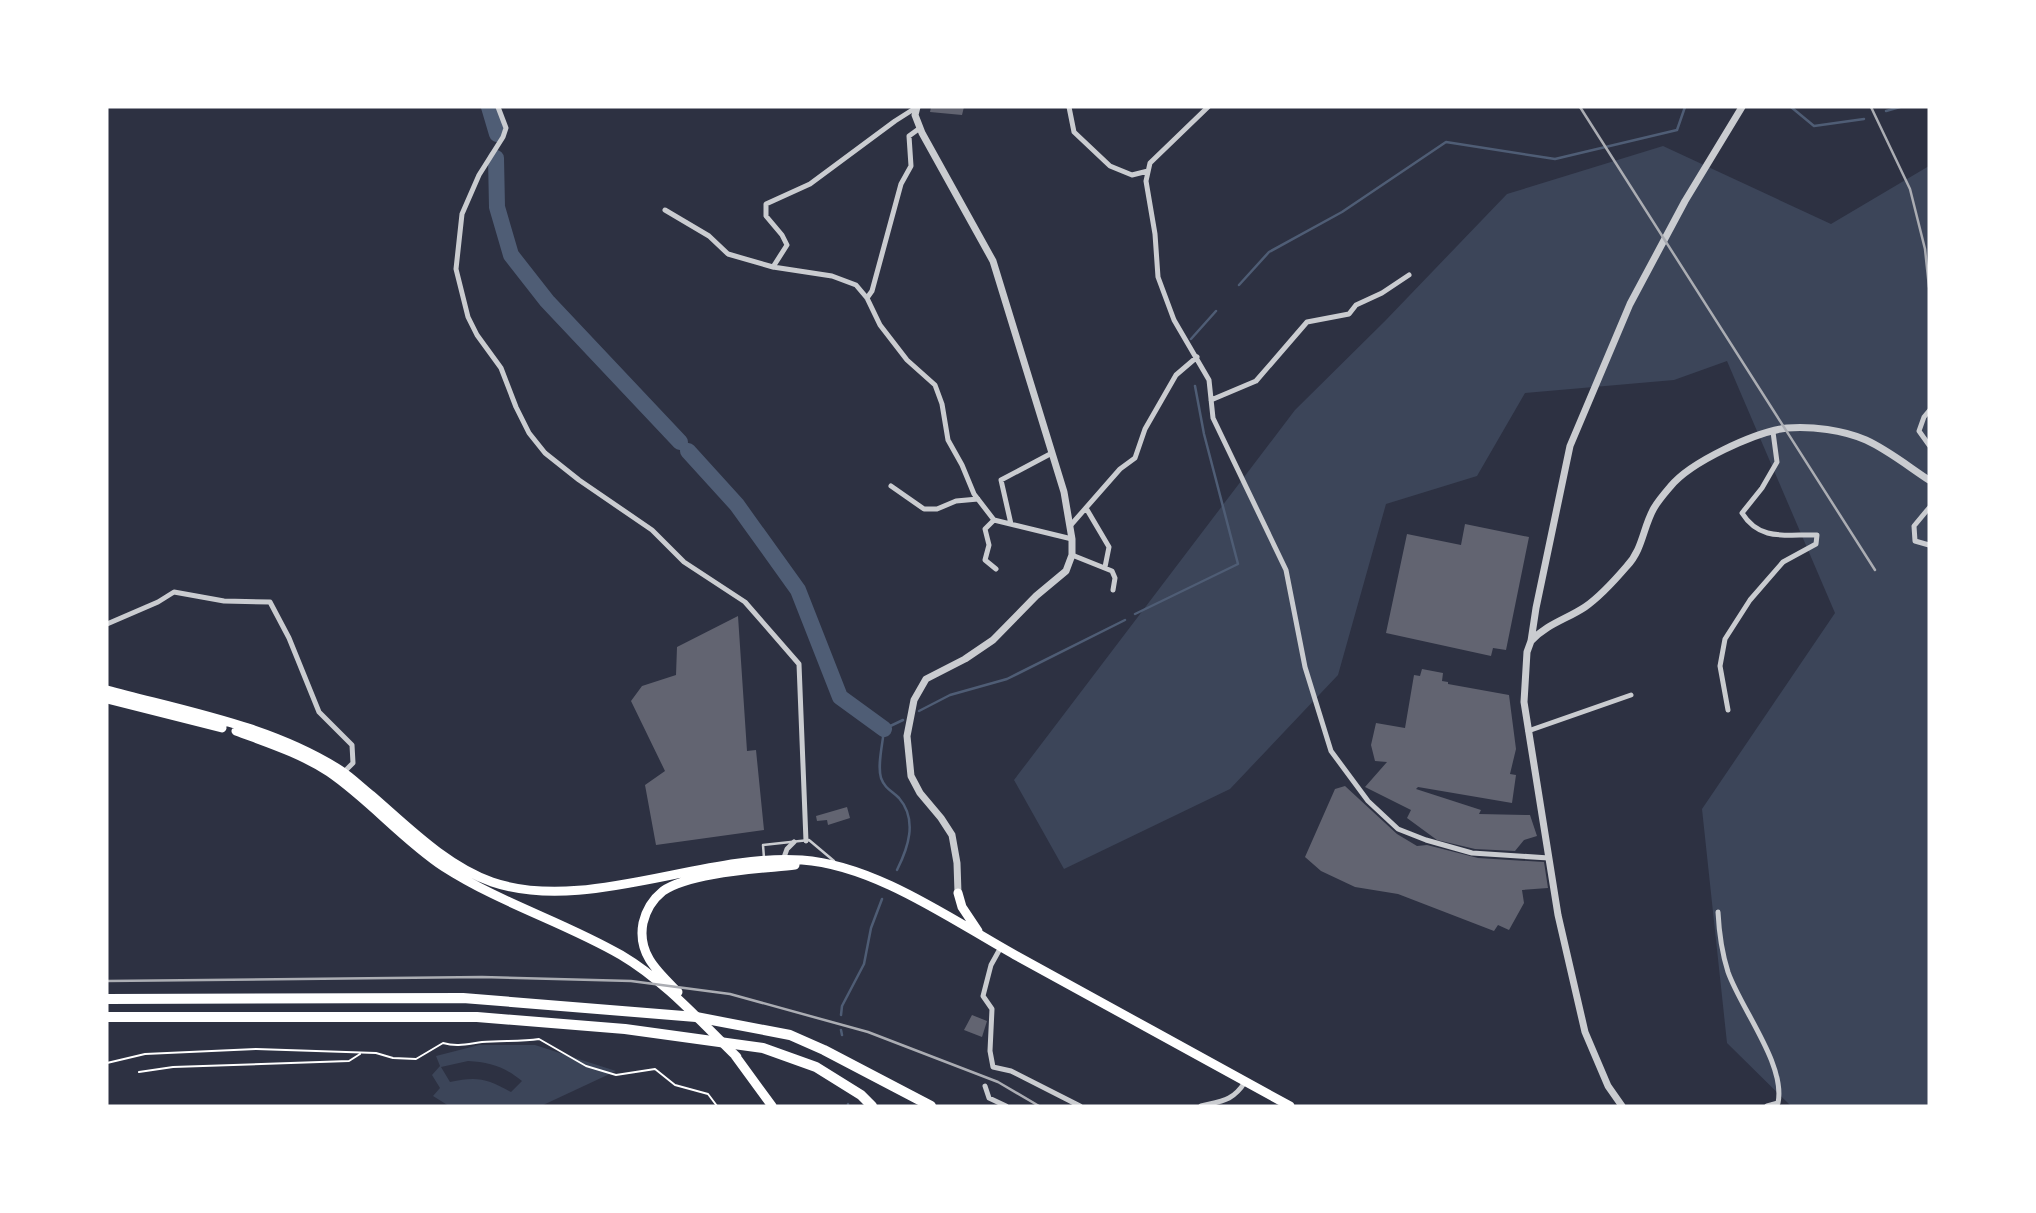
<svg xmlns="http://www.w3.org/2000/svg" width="2036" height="1213" font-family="Jost,sans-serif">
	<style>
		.green { fill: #3c4559; fill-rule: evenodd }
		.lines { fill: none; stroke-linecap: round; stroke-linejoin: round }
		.stream { stroke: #4f5d75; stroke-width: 2.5 }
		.river { stroke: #4f5d75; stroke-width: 16 }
		.building { fill: #626471 }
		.path { stroke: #fff; stroke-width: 2 }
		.service { stroke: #caccd0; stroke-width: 2.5 }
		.minor { stroke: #caccd0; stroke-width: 5 }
		.tertiary { stroke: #caccd0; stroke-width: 7 }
		.trunk { stroke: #fff; stroke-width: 9 }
		.motorway { stroke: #fff; stroke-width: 10 }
		.rail { stroke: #abadb3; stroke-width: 2.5 }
	</style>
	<rect width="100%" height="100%" fill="#2d3142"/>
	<!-- green -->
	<path class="green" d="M1663,146L1831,224L1929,166V1106H1791L1727,1043L1702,809L1835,613L1727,361L1674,380L1525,393L1477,476L1386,504L1338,675L1230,789L1064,869L1014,780L1295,410L1385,321L1507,194Z
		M479,1045H535L616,1071L541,1106H449L433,1096L440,1088L432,1075L440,1066L436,1056ZM468,1061C490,1062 505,1067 522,1081L511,1092C487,1079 478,1076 450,1082L441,1067Z"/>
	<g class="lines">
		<!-- stream -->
		<path class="stream" d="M1791,107L1814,126L1864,119
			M1886,111L1900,107
			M1239,285L1269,252L1342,212L1446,142L1555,159L1677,130L1685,107
			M1191,339L1216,311
			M1135,614L1238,564L1204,434L1195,386
			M919,711L950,695L1007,679L1125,620
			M897,870C908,848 918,820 899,798C892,791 885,789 881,778C877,765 883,743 884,729L903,720
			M841,1015L842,1006L864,964L871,928L882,899
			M841,1030L842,1035
			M848,1106V1104"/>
		<!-- river -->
		<path class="river" d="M489,107L497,134
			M496,158L497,207L511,255L547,301L680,442
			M688,451L737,505L798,590L840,697L884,729"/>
	</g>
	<!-- building -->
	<path class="building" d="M931,107H964L962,115L930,112Z
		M1465,524L1529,537L1506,650L1493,648L1491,656L1386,633L1407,534L1461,545Z
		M738,616L747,751L756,750L764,830L656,845L645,785L665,771L631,701L642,686L676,675L677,647Z
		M1422,669L1443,673L1442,681L1448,682V684L1509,695L1516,749L1510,774L1516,775L1512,803L1418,787L1416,789L1481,810L1479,814L1530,815L1537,836L1524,840L1515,851L1475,849L1437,840L1407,818L1411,810L1365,787L1387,762L1375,761L1371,745L1376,723L1405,728L1414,675L1420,676Z
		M1345,786L1397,834L1417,846L1427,845L1478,858L1544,862L1548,888L1522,890L1524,903L1509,930L1498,925L1494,931L1398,894L1355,887L1321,871L1305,857L1335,789Z
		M847,807L850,818L828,825L827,820L817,821L816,816Z
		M972,1015L987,1021L982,1037L964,1030Z"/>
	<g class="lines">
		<!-- path -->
		<path class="path" d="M107,1063L145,1054L256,1049L376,1053L393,1058L416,1059L443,1043C457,1047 467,1044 482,1042C501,1040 520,1042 539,1039L586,1066L616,1075L655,1069L675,1085L708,1094L717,1106
			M139,1072L173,1067L349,1061L360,1054"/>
		<!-- service -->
		<path class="service" d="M764,858L763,845L809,840L834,861"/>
		<!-- minor -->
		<path class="minor" d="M498,107L506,128L503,137L479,175L462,214L456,269L468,317L477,335L501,368L516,407L529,433L545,453L579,480L652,530L684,562L745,602L799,664L806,841
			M1069,107L1074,132L1110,166L1132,175L1148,171
			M1208,107L1150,163L1146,181L1155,234L1158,277L1174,320L1209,380L1213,418L1286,570L1305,667L1331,751L1368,801L1398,829L1426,840L1472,853L1549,858
			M665,210L709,236L728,254L773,267L832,276L856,285L867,298L880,325L907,360L935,385L942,404L948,440L962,465L974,494L994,520L1072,539
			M773,267L787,245L782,235L766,216V204L810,184L895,121L917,107
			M867,298L872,291L901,184L911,166L909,136L920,128
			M1211,400L1256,381L1307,322L1349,314L1356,305L1382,293L1409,275
			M1929,411L1924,417L1919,431L1929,445
			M891,486L924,509H937L956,501L978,499
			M1086,508L1109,547L1105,567
			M1929,508L1914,526L1915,541L1929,545
			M994,520L985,529L989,545L985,560L996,569
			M1011,524L1001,480L1052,453
			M1070,526L1120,469L1135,458L1145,429L1176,375L1197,357
			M1072,555L1112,571L1115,578L1113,590
			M107,624L158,602L174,592L224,601L270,602L289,638L319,712L352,745L353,763L344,772
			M1728,710L1720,666L1725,639L1750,600L1783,562L1816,544L1817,535C1787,534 1760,542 1742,513L1762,488L1777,462L1773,432
			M1528,731L1631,695
			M783,860L787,849L794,842
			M1718,912C1719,932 1722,953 1728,972C1741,1009 1786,1065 1778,1103L1767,1106
			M1001,947L991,965L983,996L992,1009L990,1051L993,1067L1011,1071L1080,1106
			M985,1086L989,1098L1006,1106
			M1201,1106C1222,1101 1233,1101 1245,1082"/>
		<!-- tertiary -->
		<path class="tertiary" d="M917,107L915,115L922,133L993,261L1064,492L1072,539V555L1066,571L1036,596L993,640L965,659L926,679L914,700L907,736L911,776L920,793L941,818L952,835L957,863L958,893
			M1531,641C1547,624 1567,619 1585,607C1601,596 1615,580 1627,566C1643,549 1643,527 1654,508C1658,501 1664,494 1670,487C1690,462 1755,432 1787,428C1812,426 1843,430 1866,440C1888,450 1909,467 1929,480
			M1622,1106L1608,1086L1585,1032L1558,915L1524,702L1527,652L1531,641L1536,608L1570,446L1630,304L1685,201L1742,107"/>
		<!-- trunk -->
		<path class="trunk" d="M107,690C185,711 271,726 340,770C351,777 361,787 371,795C407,826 446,866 492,882C586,914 703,853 802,860C875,865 952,920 1015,955C1107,1005 1198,1056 1290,1106
			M107,699L222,728
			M236,731C268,743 300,753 329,772C370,800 403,840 444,867C500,903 564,922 621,955C665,981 701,1022 737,1057
			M958,893L962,907L978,931
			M678,992C658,972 637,954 643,923C646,910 653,899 663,891C691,872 761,869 795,865
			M734,1054L772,1106"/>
		<!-- motorway -->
		<path class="motorway" d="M107,999L463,998L696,1017L790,1035L824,1050L931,1106
			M107,1017H477L625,1029L763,1048L816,1067L861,1095L872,1106"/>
		<!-- rail -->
		<path class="rail" d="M1580,107L1875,570
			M1871,107L1910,189L1925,249L1929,287
			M107,981L482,977L631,981L730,994L868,1032L998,1082L1039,1106"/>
	</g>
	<!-- border -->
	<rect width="2036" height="1213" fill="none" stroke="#ffffff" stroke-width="217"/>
</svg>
